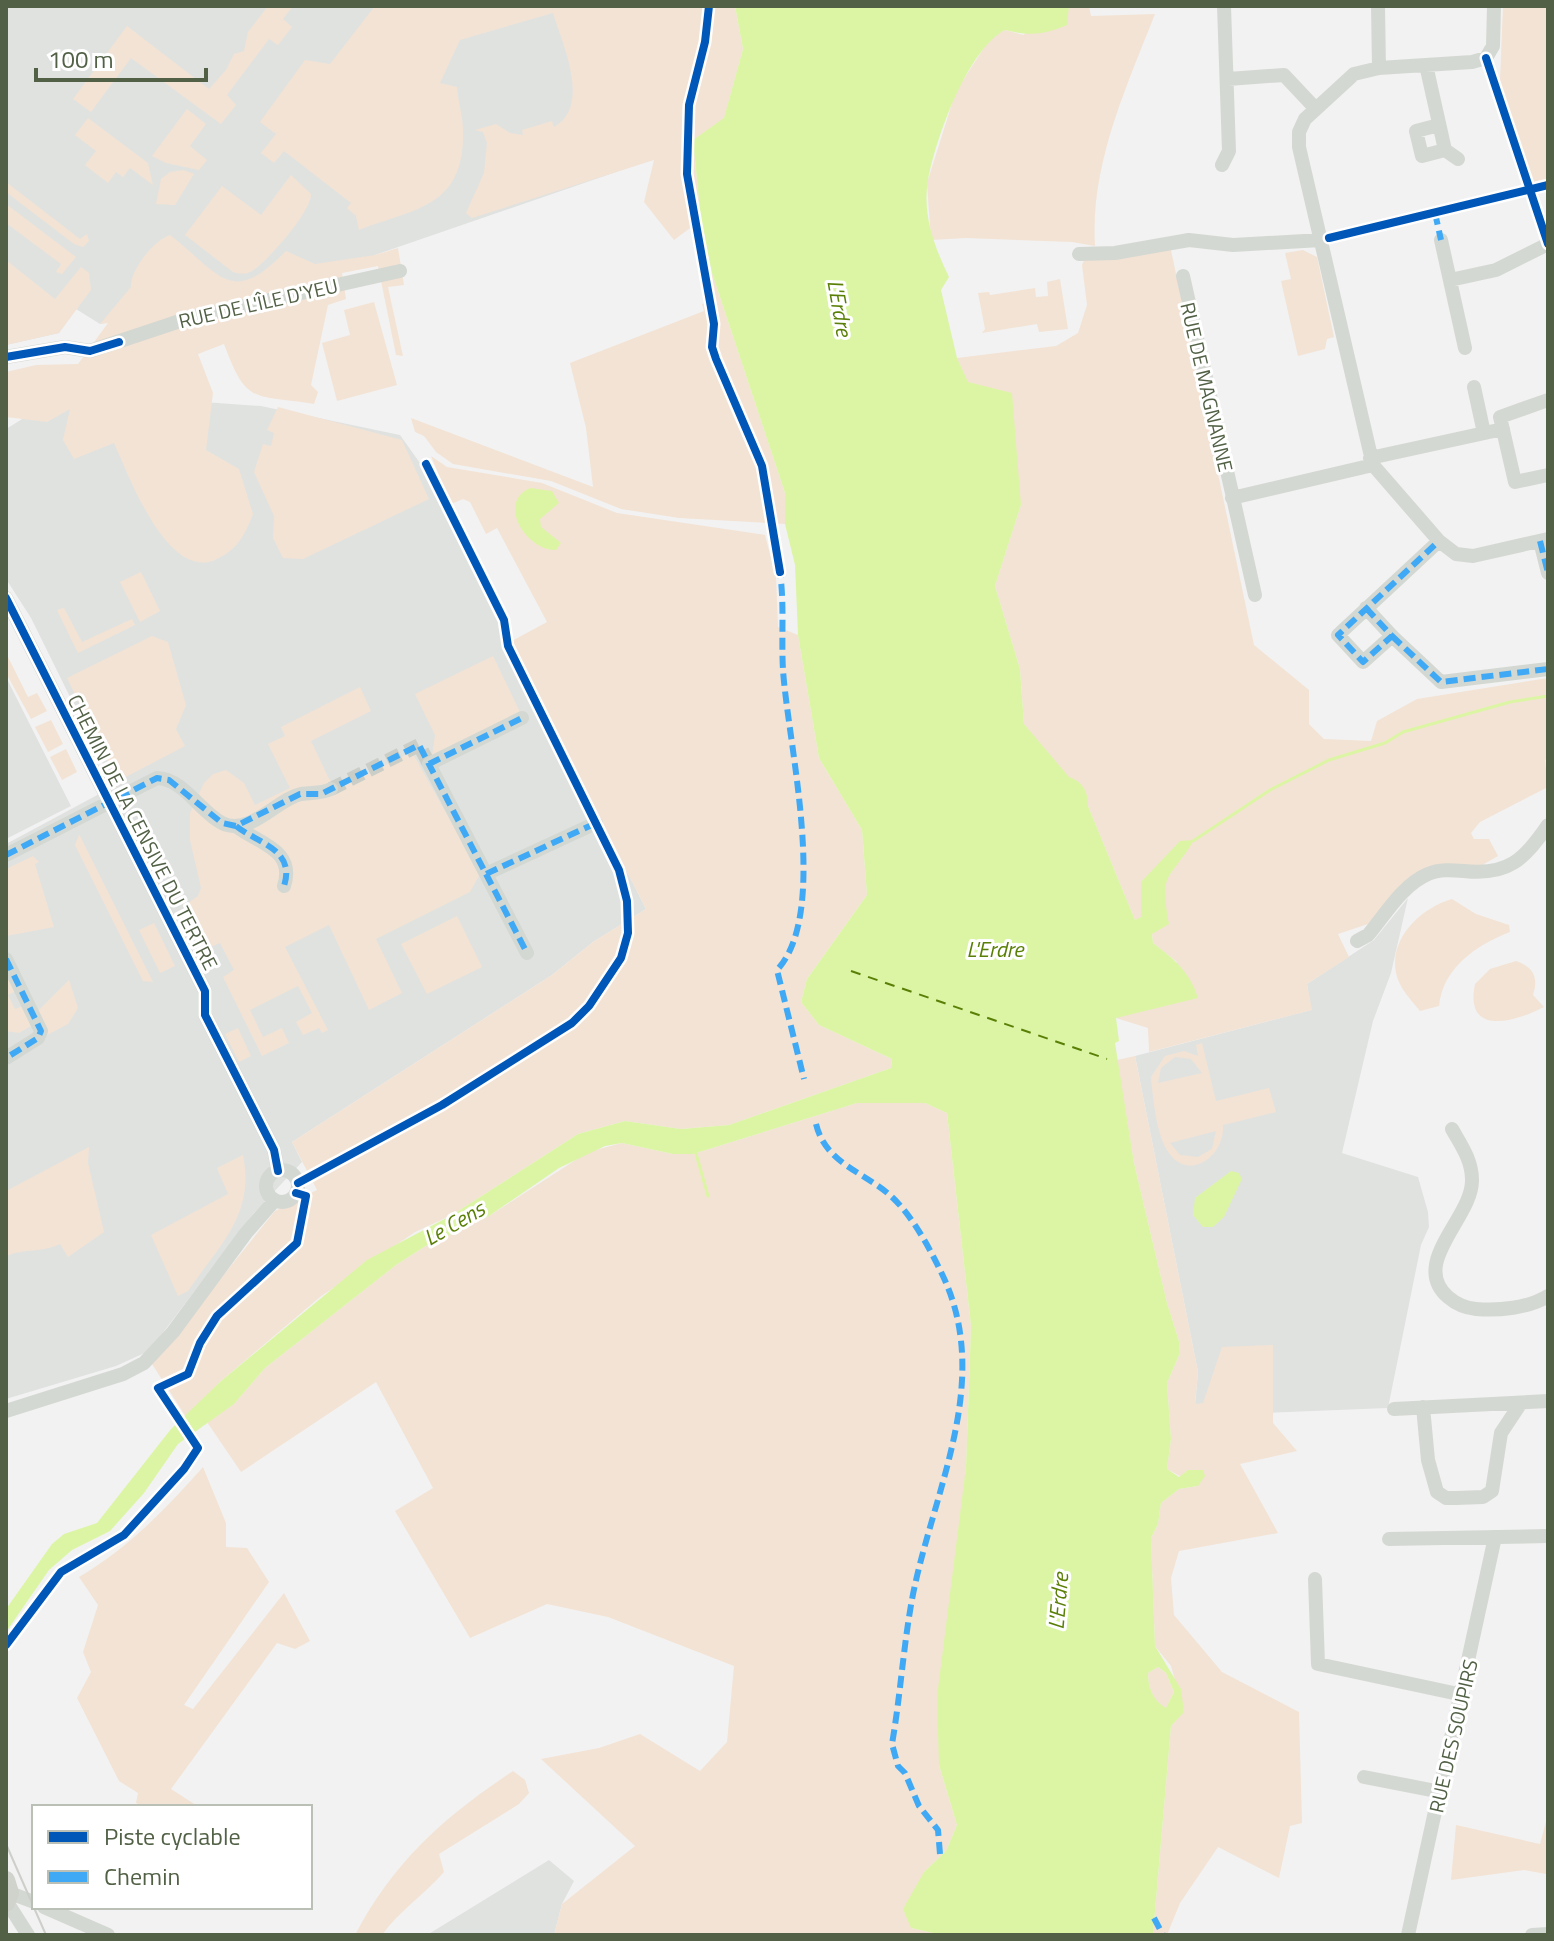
<svg xmlns="http://www.w3.org/2000/svg" width="1554" height="1941" font-family="'Titillium Web',sans-serif">
	<style>
		.education { fill: #e0e2e0 }
		.green { fill: #f3e3d4; fill-rule: evenodd }
		.water { fill: #dcf5a5; fill-rule: evenodd }
		.lines { fill: none; stroke-linecap: round; stroke-linejoin: round }
		.stream { stroke: #dcf5a5; stroke-width: 3 }
		.ferry { stroke: #5a7f06; stroke-width: 2; stroke-dasharray: 10 8; stroke-linecap: butt }
		.minor-tunnel { stroke: #cacec7; stroke-width: 14; stroke-dasharray: 14 7; stroke-linecap: butt }
		.minor { stroke: #d4d8d2; stroke-width: 14 }
		.major { stroke: #cfd3cc; stroke-width: 18 }
		.tram { stroke: #cccfca; stroke-width: 2 }
		.quiet { stroke: #3fa9f5; stroke-width: 6; stroke-dasharray: 12 6; stroke-linecap: butt }
		.cycleway-casing { stroke: #fff; stroke-width: 13 }
		.cycleway { stroke: #0057b8; stroke-width: 8 }
		.labels { text-anchor: middle; dominant-baseline: central; stroke-width: 6; stroke-linejoin: round; paint-order: stroke }
		.street-label { font-size: 20px; fill: #526146; stroke: #fff }
		.water-label { font-size: 22px; font-style: italic; fill: #5a7f06; stroke: #fff }
	</style>
	<rect width="100%" height="100%" fill="#f2f2f2"/>
	<!-- education -->
	<path class="education" d="M6,6H701L677,151L375,255L378,265L100,324L76,309L59,333L6,345Z
		M66,392L261,406L400,435L420,463L646,909L593,942L552,975L292,1142L302,1162L254,1213L149,1351L116,1366L6,1399V844L114,786L31,618L6,579V429Z
		M6,677L71,806L6,839Z
		M1408,898L1391,973L1373,1021L1342,1153L1418,1177L1428,1212L1429,1227L1421,1245L1388,1408L1194,1416L1198,1372L1135,1056L1311,1010L1307,984L1374,940Z
		M549,1860L574,1881L562,1904L554,1935H427Z"/>
	<!-- green -->
	<path class="green" d="M268,6H293L283,19L292,27L278,45L269,39L227,95L236,105L221,124L131,58L91,112L73,99L127,26L209,89L226,70L234,54L244,51L248,32Z
		M375,6H735L743,49L724,119L693,141L701,220L674,240L644,202L654,160L472,218L466,213L484,173L487,143L483,132L475,130L496,124L510,133L523,135L522,130L552,121L554,127C592,106 562,43 553,13L460,40L440,83L457,87C458,102 463,116 463,130C465,207 417,208 359,230L356,216L347,208L351,203L284,151L274,163L261,153L276,134L260,122L305,60L330,64Z
		M1068,6H1089L1091,16L1155,14C1126,88 1090,165 1095,246L1072,242L966,238L931,240L927,183L956,91L991,37L1005,30L1023,35Z
		M1503,6H1548V188L1539,191L1533,185L1500,81Z
		M187,109L206,124L190,146L207,160L199,170L166,163L152,156Z
		M88,118L148,163L153,185L130,168L123,177L116,172L108,183L85,165L96,151L75,135Z
		M183,170L194,174L175,205L156,204L161,179L170,172Z
		M291,175L311,194C312,211 267,262 252,271C245,275 240,274 233,272L185,235L222,186L261,215Z
		M6,182L80,239L87,234L89,241L83,247L74,244L6,192Z
		M6,204L76,257L62,274L56,272L61,264L6,223Z
		M170,235C222,276 231,307 286,251L315,264L375,255L398,248L404,285L388,287L403,356L396,355L378,266L342,273L346,299L328,305L311,385L318,392L314,404C253,394 247,406 224,344L198,354L213,393L206,450L239,469L253,514C244,537 237,550 215,560C167,580 129,476 114,443L74,459L63,440L70,409L47,422L6,417V372L36,365L78,364L108,323L100,324L131,287C130,270 154,240 170,235Z
		M1171,250L1254,645L1309,690V724L1324,739L1371,741L1377,721L1417,699L1548,678V758L1545,760L1548,787L1480,822L1471,833L1474,839H1489L1498,856L1479,867L1443,866L1368,924L1338,934L1349,957L1307,984L1312,1010L1149,1052L1148,1028L1116,1018L1177,962L1153,943L1152,933L1168,924C1162,888 1160,882 1185,855L1141,898L1142,917L1135,920L1088,806L1024,724L1020,669L995,586L1021,505L957,358L1056,346L1078,333L1087,305L1082,265L1085,258Z
		M1303,250L1317,257L1334,337L1327,339L1325,349L1298,356L1281,281L1291,279L1285,253Z
		M6,260L55,299L81,267L89,273L91,290L59,333L6,345Z
		M712,273L785,493V524L679,518L621,509L551,481L453,464L436,452L424,436L415,432L411,418L593,487L586,428L570,363L704,311L702,304L707,302L702,278Z
		M1060,279L1068,329L1039,332L1037,324L982,333L985,329L978,293L989,292L990,295L1035,288L1036,297L1048,296L1047,282Z
		M374,302L397,385L337,401L322,343L350,335L344,310Z
		M278,407L402,440L429,499L303,559L283,558L273,538L274,516L254,472L263,444L271,446L274,433L267,430Z
		M431,456L447,467L542,483L617,513L765,535L776,577L778,627L798,635L819,758L862,830L867,895L807,979L801,1002L819,1025L892,1059L891,1068L729,1125L681,1129L625,1121L578,1134L452,1215L415,1232L320,1297L221,1381L186,1417L152,1364L275,1211L317,1190L292,1142L552,975L593,942L646,909L510,642L547,622L497,528L486,534L470,502L463,499L451,504Z
		M141,572L160,611L140,622L120,582Z
		M64,608L82,642L132,619L135,625L78,653L57,610Z
		M152,636L168,642L186,705L176,729L185,746L118,781L67,678Z
		M6,653L28,697L37,693L47,711L31,719L6,673Z
		M493,656L520,712L432,756L435,735L415,694Z
		M360,687L371,711L311,741L329,779L338,788L412,752L480,874L470,892L376,939L402,993L369,1010L329,925L285,947L328,1030L322,1033L319,1028L303,1035L296,1022L312,1013L298,986L250,1010L263,1037L282,1028L289,1043L262,1056L223,977L234,970L220,943L210,947L188,903L198,896L201,888L190,840V813L204,783L213,774L226,770L244,783L255,805L290,788L268,744L285,736L281,727Z
		M51,720L63,744L48,752L35,727Z
		M66,749L77,772L62,780L50,757Z
		M79,835L80,836L153,982L143,981L75,845Z
		M33,856L39,862L35,864L54,927L6,936V869Z
		M1452,899L1476,914L1509,925L1510,932C1477,945 1443,967 1439,1006L1420,1011C1411,1000 1399,988 1396,973C1389,938 1421,908 1452,899Z
		M457,916L482,967L427,994L401,944Z
		M154,923L175,966L160,973L139,930Z
		M1516,961C1533,967 1539,977 1533,995L1544,1007C1515,1022 1464,1037 1475,984L1490,969Z
		M6,970L16,991L8,995L15,1009L23,1006L31,1026L19,1033L6,1031Z
		M69,980L78,1008L68,1024L47,1035L36,1013Z
		M238,1028L251,1056L239,1062L225,1034Z
		M1202,1043L1216,1101L1269,1088L1276,1112L1223,1125C1225,1158 1186,1183 1167,1150C1156,1133 1153,1097 1151,1077L1165,1056L1184,1051L1198,1056L1196,1045ZM1175,1057L1191,1059L1202,1073L1158,1083L1161,1068ZM1216,1131L1212,1149L1198,1157L1180,1155L1170,1143Z
		M1135,1056L1198,1372L1195,1404L1203,1403L1222,1347L1273,1345V1423L1297,1451L1240,1464L1278,1533L1179,1551L1171,1578L1174,1615L1222,1672L1299,1712L1302,1823L1290,1826L1279,1878L1218,1847L1180,1903L1167,1935H1153L1171,1726L1184,1711L1171,1666L1155,1646L1151,1538L1158,1524L1161,1503L1179,1489L1198,1486L1167,1469L1171,1439L1167,1383L1180,1353L1179,1341L1167,1303L1134,1163L1117,1060Z
		M857,1103H925L947,1113L971,1326L966,1467L939,1765L957,1825L946,1851L924,1872L911,1928L942,1935H554L562,1904L635,1846L541,1759L599,1748L640,1734L700,1771L727,1742L734,1666L608,1617L547,1604L470,1638L395,1511L433,1488L376,1382L241,1472L207,1422L234,1404L265,1368L396,1265L424,1247L489,1216L588,1152L622,1143L673,1154H693Z
		M89,1147L88,1163L104,1232L68,1257L60,1244C41,1253 26,1248 6,1256V1191Z
		M243,1155C255,1215 220,1244 188,1291L178,1296L151,1235L228,1194L217,1168Z
		M203,1467L226,1523V1547L247,1548L269,1582L184,1705L193,1709L284,1593L310,1641L295,1649L277,1643L171,1789L199,1807H145L136,1803L138,1793L119,1781L77,1698L91,1672L83,1652L98,1605L79,1577C128,1548 165,1510 203,1467Z
		M1158,1667L1166,1673L1174,1692L1166,1709C1153,1701 1148,1688 1148,1673Z
		M513,1771L525,1780L529,1793L519,1804L439,1854L444,1872C424,1895 400,1910 382,1935H355C394,1861 444,1817 513,1771Z
		M1548,1814V1892L1546,1874L1524,1870L1451,1880L1456,1825L1540,1844Z"/>
	<!-- water -->
	<path class="water" d="M735,6H1069L1067,25C1045,35 1028,36 1005,30C967,50 935,140 928,181C922,215 935,248 949,277L941,290L957,358L968,382L1012,393L1021,505L995,586L1020,669L1024,724L1069,777C1083,782 1088,791 1088,806L1135,920L1141,917V882L1180,841L1194,840C1169,882 1159,870 1169,924L1152,934L1153,943C1174,959 1190,972 1198,998L1116,1018L1119,1041L1115,1043L1134,1163L1167,1303L1179,1341L1180,1353L1167,1383L1171,1439L1167,1469L1179,1477L1188,1470H1203L1205,1476L1198,1486L1179,1489L1161,1503L1158,1524L1151,1538L1155,1646L1181,1689L1184,1712L1171,1726L1153,1935H942L911,1928L903,1909L924,1872L946,1851L957,1825L939,1765L937,1697L966,1467L971,1326L947,1113L925,1103H857L693,1154H673L622,1143L605,1146L559,1168L489,1216L424,1247L396,1265L265,1368L234,1404L178,1444L144,1493L110,1531L72,1550L49,1570L6,1632V1609L52,1544L64,1534L97,1523L171,1429L221,1381L367,1260L452,1215L578,1134L625,1121L681,1129L729,1125L891,1068L892,1059L819,1025L801,1002L807,979L867,895L862,830L819,758L798,635L795,565L785,524V493L712,273L701,220L693,140L724,118L743,49ZM1158,1667L1166,1673L1174,1692L1166,1708C1153,1701 1148,1687 1148,1673Z
		M530,488L552,491L559,503L540,519L541,527L561,543L556,550C527,551 496,503 530,488Z
		M1231,1171L1239,1173L1242,1179L1224,1217L1213,1227H1203L1193,1215L1195,1198Z"/>
	<g class="lines">
		<!-- stream -->
		<path class="stream" d="M1193,841L1270,790L1329,760L1385,743L1403,732L1510,702L1548,696
			M695,1150L708,1196"/>
		<!-- ferry -->
		<path class="ferry" d="M851,971L1107,1059"/>
		<!-- minor-tunnel -->
		<path class="minor-tunnel" d="M331,789L419,745L429,764"/>
		<!-- minor -->
		<path class="minor" d="M1378,6L1379,68
			M1494,6L1493,46L1486,58L1472,62L1379,68L1354,74L1305,119L1299,132V147L1373,465L1439,541L1456,554L1473,556L1548,539
			M1426,65L1445,150L1458,159
			M1228,79L1284,75L1315,108
			M1439,125L1416,131L1422,156L1445,150
			M1222,165L1229,151L1224,6
			M1441,240L1465,348
			M1079,254L1115,253L1189,240L1233,245L1321,240
			M1183,276L1255,595
			M1450,280L1496,270L1548,244
			M6,357L65,347L90,351L189,318L400,271
			M1474,387L1484,433
			M1548,400L1500,417L1515,482L1548,475
			M1370,458L1503,429
			M1232,498L1373,465
			M1540,541L1548,573
			M6,598L205,991V1015L274,1150L278,1171
			M1366,608L1392,636L1363,662L1338,635L1439,541
			M1392,636L1441,682L1548,669
			M522,718L429,764L486,874L596,823
			M236,826C257,843 296,849 284,886
			M6,855L157,778C184,779 200,812 222,823C250,837 277,799 301,794C313,792 320,794 331,789
			M486,874L527,953
			M1357,941L1368,935C1385,915 1402,885 1428,874C1439,869 1452,870 1464,871C1508,876 1525,859 1548,825
			M6,959L41,1031L38,1038L6,1058
			M1452,1129C1461,1145 1472,1160 1472,1180C1473,1217 1409,1263 1448,1297C1456,1304 1466,1308 1476,1309C1498,1311 1529,1308 1548,1296
			M266 1186a16 16 0 1 1 32 0a16 16 0 1 1-32 0Z
			M1423,1407L1428,1460L1437,1492L1446,1498H1456L1483,1497L1492,1491L1501,1433L1521,1403
			M1394,1409L1548,1401
			M6,1411L123,1374L144,1363L173,1332L246,1233L275,1200
			M1389,1539L1548,1536
			M1315,1579L1318,1664L1463,1695
			M1364,1777L1441,1792
			M10,1893L34,1902
			M7,1902L28,1935
			M44,1907L108,1935
			M1408,1935L1495,1537
			M1532,1935L1548,1934"/>
		<!-- major -->
		<path class="major" d="M6,1880L10,1893L6,1903"/>
		<!-- tram -->
		<path class="tram" d="M6,1844L46,1935"/>
		<!-- quiet -->
		<path class="quiet" d="M1435,213L1441,240
			M1540,541L1548,573
			M779,566C785,601 781,635 783,670C788,745 830,913 777,970L804,1079
			M1366,608L1392,636L1363,662L1338,635L1439,541
			M1392,636L1441,682L1548,669
			M429,764L522,718
			M236,826C257,843 296,849 284,886
			M6,855L157,778L169,780L222,823L236,826L300,794H321L419,745L486,874L596,823
			M486,874L527,953
			M6,959L41,1031L38,1038L6,1058
			M816,1124C826,1165 866,1172 893,1198C913,1217 930,1249 942,1274C995,1384 930,1496 911,1605C903,1651 900,1698 892,1744L898,1766L905,1773L919,1806L938,1830L940,1854
			M1154,1918L1163,1935"/>
		<!-- cycleway casing -->
		<g class="cycleway-casing">
			<path id="cycleway" d="M709,6L705,42L689,105L687,174L714,324L712,347L716,359L762,466L780,572
				M1486,58L1548,244
				M1329,238L1548,185
				M6,357L65,347L90,351L119,342
				M6,598L205,991V1015L274,1150L278,1171
				M298,1183L442,1105L572,1023L589,1006L621,958L628,933L627,901L619,870L508,646L504,620L426,464
				M6,1645L61,1572L124,1535L184,1469L198,1448L158,1388L188,1374L200,1343L217,1316L297,1243L306,1196L296,1193"/>
		</g>
		<!-- cycleway -->
		<use href="#cycleway" class="cycleway"/>
	</g>
	<g class="labels">
		<!-- street labels -->
		<g class="street-label">
			<text transform="translate(258 303) rotate(-13)">RUE DE L'ÎLE D'YEU</text>
			<text transform="translate(1207 387) rotate(77)">RUE DE MAGNANNE</text>
			<text transform="translate(143 832) rotate(63)">CHEMIN DE LA CENSIVE DU TERTRE</text>
			<text transform="translate(1453 1736) rotate(-77)">RUE DES SOUPIRS</text>
		</g>
		<!-- water labels -->
		<g class="water-label">
			<text transform="translate(840 308) rotate(80)">L'Erdre</text>
			<text x="995" y="949">L'Erdre</text>
			<text transform="translate(454 1223) rotate(-30)">Le Cens</text>
			<text transform="translate(1058 1601) rotate(-85)">L'Erdre</text>
		</g>
	</g>
	<!-- border -->
	<rect width="1554" height="1941" fill="none" stroke="#526146" stroke-width="16"/>
	<!-- legend -->
	<rect x="32" y="1805" width="280" height="104" fill="#ffffff" stroke="#bac0b5" stroke-width="2"/>
	<rect x="48" y="1831" width="40" height="12" fill="#0057b8" stroke="#bac0b5" stroke-width="2"/>
	<text x="104" y="1845" font-size="24" fill="#526146">Piste cyclable</text>
	<rect x="48" y="1871" width="40" height="12" fill="#3fa9f5" stroke="#bac0b5" stroke-width="2"/>
	<text x="104" y="1885" font-size="24" fill="#526146">Chemin</text>
	<!-- scale -->
	<path d="M36 68v12h170v-12" fill="none" stroke="#526146" stroke-width="4"/>
	<text x="48" y="68" font-size="24" fill="#526146" stroke="#ffffff" stroke-width="6" paint-order="stroke">100 m</text>
</svg>
